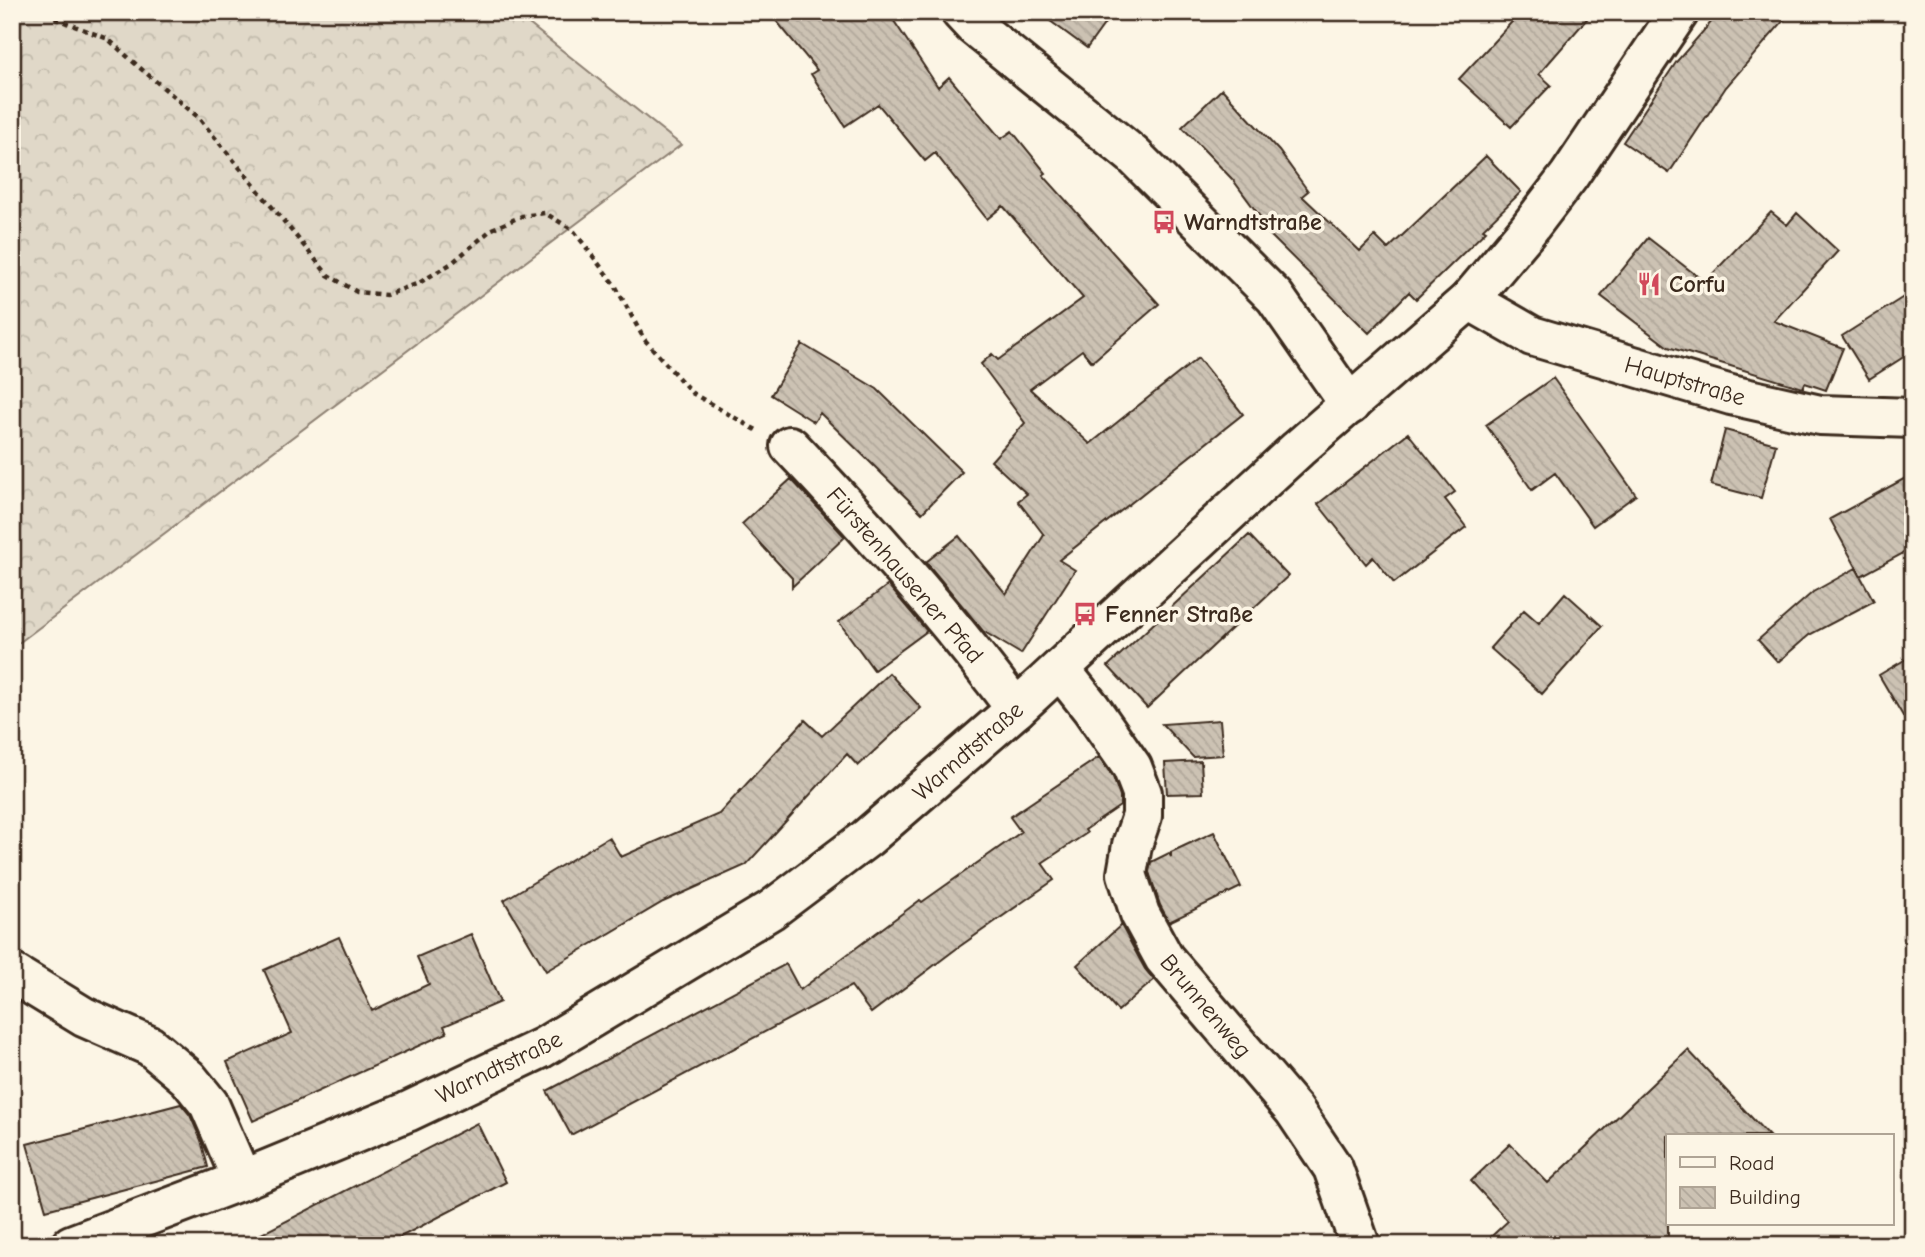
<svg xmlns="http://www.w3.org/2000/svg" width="1925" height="1257" font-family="'Comic Neue',sans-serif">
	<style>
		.forest { fill: url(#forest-crowns); stroke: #8e8173; stroke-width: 2 }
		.building { fill: url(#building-back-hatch); stroke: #3b2a1e; stroke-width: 2 }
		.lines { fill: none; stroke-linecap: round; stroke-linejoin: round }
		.minor-casing { stroke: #3b2a1e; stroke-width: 44 }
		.major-casing { stroke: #3b2a1e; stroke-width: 44 }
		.path { stroke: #3b2a1e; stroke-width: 4.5; stroke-dasharray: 5 5; stroke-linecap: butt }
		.minor { stroke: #fcf5e5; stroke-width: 38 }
		.major { stroke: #fcf5e5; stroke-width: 38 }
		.labels { text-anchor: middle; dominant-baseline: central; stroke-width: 7; stroke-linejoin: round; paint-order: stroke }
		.poi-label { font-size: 24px; font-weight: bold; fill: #3b2a1e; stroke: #fcf5e5; text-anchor: start }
		.street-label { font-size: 24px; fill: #3b2a1e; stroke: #fcf5e5 }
	</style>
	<defs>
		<pattern id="forest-crowns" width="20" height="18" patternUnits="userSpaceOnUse" patternTransform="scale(1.75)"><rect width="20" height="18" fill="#e0d8c8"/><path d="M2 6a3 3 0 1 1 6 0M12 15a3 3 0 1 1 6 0" fill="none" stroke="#c1baab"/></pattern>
		<pattern id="building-back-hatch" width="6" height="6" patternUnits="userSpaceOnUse" patternTransform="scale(1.75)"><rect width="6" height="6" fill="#ccc2b3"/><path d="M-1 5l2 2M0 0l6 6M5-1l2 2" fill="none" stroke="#b0a79a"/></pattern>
	</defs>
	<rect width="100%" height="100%" fill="#fcf5e5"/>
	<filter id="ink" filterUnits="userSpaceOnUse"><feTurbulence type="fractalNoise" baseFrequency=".0143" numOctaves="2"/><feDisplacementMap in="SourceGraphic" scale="14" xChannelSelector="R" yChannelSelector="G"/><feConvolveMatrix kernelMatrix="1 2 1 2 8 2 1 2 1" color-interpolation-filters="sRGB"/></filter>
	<g filter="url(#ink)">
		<!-- forest -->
		<path class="forest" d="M12,12H514L681,145L12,648Z"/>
		<!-- building -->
		<path class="building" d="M769,12H888L938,87L949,77L1001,139L1012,131L1046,173L1043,175L1159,304L1092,362L1082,350L1030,389L1090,444L1198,358L1243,414L1059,560L1075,570L1021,654L983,631L926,562L959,536L1006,594L1044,535L1018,501L1027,494L991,461L1025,423L981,364L992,354L998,360L1083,298L1003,206L987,219L935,153L925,161L878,104L845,126L811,74L817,70Z
			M1038,12H1113L1087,48Z
			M1521,12H1593L1539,74L1551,85L1511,127L1459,79Z
			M1720,12H1791L1726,87L1669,173L1623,142L1677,61Z
			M1222,89L1279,151L1308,191L1302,196L1360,251L1375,236L1388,249L1486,156L1521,192L1483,229L1486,231L1416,299L1409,292L1369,333L1260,225L1264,222L1233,180L1182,127Z
			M1771,212L1787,225L1797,213L1838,251L1774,321L1843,348L1826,390L1805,383L1803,388L1668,347L1601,296L1648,238L1705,282Z
			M1913,291V351L1869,379L1842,336Z
			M802,344L877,389L962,472L922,513L820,413L814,422L771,395Z
			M1553,378L1636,495L1593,526L1555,473L1532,490L1486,425Z
			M1725,430L1776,444L1761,498L1711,485Z
			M1408,433L1455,492L1445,499L1466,527L1394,583L1373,557L1366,564L1318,504Z
			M1913,474V548L1861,576L1830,519Z
			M791,479L845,537L792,587V578L742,524Z
			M1249,535L1288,576L1147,708L1108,666Z
			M1856,568L1874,601L1809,635L1778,662L1758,640L1813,592Z
			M888,585L927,631L874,670L839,622Z
			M1565,593L1602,626L1542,694L1490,648L1524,610L1539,623Z
			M1913,655V733L1879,675Z
			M889,673L921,708L858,766L847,754L746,865L663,902L546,971L504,900L609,837L621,857L719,814L805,720L822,736Z
			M1220,720L1223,755L1193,757L1162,724Z
			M1099,757L1113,777L1120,797V806L1085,830L1087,833L1042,863L1054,880L956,949L871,1013L851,986L571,1135L547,1091L786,964L800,990L920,900L922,902L1021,832L1010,817Z
			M1201,761L1203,793L1167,794L1165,763Z
			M1214,832L1241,887L1169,922L1160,905L1149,872L1151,862L1169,853L1171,857V852Z
			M1121,925L1145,969L1154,980L1118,1011L1077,965Z
			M471,934L500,1002L444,1026L447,1033L253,1121L227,1062L292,1033L264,970L339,937L372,1011L429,984L417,957Z
			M1688,1050L1769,1136H1668V1245H1482L1508,1221L1471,1181L1510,1144L1548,1183Z
			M181,1104L190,1115L201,1140L208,1167L46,1210L27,1144Z
			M477,1123L506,1182L385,1245H240Z"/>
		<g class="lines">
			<!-- minor casing -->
			<g class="minor-casing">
				<path id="minor" d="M961,12L974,26L1133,155L1275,297L1350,405
					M1469,300L1532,336L1731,395L1820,415L1913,418
					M790,446C870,530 947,616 1016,709
					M1060,669L1091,708L1132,767L1142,793V816L1132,845L1127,874L1140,914L1164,958L1294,1110L1333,1168L1360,1245
					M12,973L84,1017L150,1046L188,1078L209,1104L242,1180"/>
			</g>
			<!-- major casing -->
			<g class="major-casing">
				<path id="major" d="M71,1245L242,1180L407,1112L542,1048L771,910L867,838L1016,709L1298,449L1469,300L1527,231L1569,176L1679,12"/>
			</g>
			<!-- path -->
			<path class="path" d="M47,12L54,18L108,39L139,67L198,117L328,275L357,292L386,295L419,283L452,263L492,229L522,216L545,213L573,230L583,243L616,287L644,339L692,393L758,431"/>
			<!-- minor -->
			<use href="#minor" class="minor"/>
			<!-- major -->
			<use href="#major" class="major"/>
		</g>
	</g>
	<!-- icons -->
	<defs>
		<g id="bus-bare" transform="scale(1.89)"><path d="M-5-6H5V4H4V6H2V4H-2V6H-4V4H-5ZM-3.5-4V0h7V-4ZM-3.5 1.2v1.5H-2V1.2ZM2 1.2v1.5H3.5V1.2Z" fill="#d1495b" stroke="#fcf5e5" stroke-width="2.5" paint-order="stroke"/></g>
		<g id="restaurant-bare" transform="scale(1.89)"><path d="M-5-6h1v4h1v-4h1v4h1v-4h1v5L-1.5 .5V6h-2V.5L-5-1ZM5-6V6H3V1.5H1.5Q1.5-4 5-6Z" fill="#d1495b" stroke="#fcf5e5" stroke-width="2.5" paint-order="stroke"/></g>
	</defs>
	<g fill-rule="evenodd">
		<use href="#bus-bare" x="1164" y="222"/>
		<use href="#restaurant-bare" x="1649" y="284"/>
		<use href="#bus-bare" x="1085" y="614"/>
	</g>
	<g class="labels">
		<!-- poi labels -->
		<g class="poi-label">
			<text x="1184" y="222">Warndtstraße</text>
			<text x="1669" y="284">Corfu</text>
			<text x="1105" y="614">Fenner Straße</text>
		</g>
		<!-- street labels -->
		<g class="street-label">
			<text transform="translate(1685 381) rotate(16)">Hauptstraße</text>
			<text transform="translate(905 575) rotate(49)">Fürstenhausener Pfad</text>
			<text transform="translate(968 751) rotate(-41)">Warndtstraße</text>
			<text transform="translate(1206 1006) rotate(50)">Brunnenweg</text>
			<text transform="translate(499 1067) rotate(-26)">Warndtstraße</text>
		</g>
	</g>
	<!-- margin -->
	<rect width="1925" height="1257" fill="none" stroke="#fcf5e5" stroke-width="42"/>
	<rect x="21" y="21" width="1883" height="1215" fill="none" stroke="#3b2a1e" stroke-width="2.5" filter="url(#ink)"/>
	<!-- legend -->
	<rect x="1666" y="1134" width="228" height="91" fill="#fcf5e5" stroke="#afa495" stroke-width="2"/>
	<rect x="1680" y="1157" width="35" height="10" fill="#fcf5e5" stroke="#afa495" stroke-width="2"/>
	<text x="1729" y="1170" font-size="21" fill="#3b2a1e">Road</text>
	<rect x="1680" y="1187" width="35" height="21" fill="url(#building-back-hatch)" stroke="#afa495" stroke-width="2"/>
	<text x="1729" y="1204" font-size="21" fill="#3b2a1e">Building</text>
</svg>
